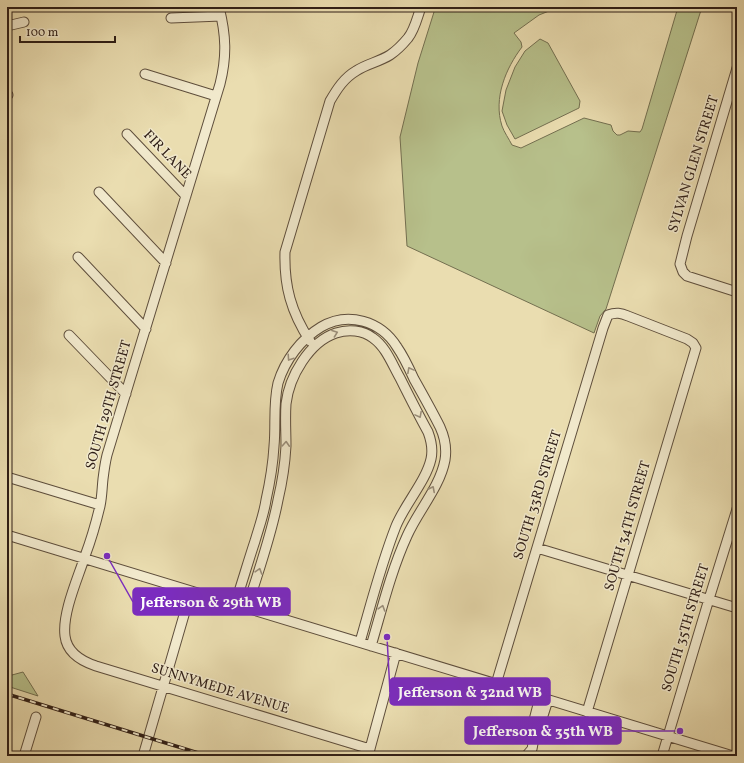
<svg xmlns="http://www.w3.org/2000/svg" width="744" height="763" font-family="Vollkorn,serif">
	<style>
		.green { fill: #b7c08b; stroke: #736f50 }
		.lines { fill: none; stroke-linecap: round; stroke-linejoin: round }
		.minor-casing { stroke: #5e4e3c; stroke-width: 11 }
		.minor { stroke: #f1e9cc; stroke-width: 9 }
		.rail-casing { stroke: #2f1e16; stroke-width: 3.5 }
		.rail { stroke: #f1e9cc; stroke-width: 2; stroke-dasharray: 6; stroke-linecap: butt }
		.oneway { stroke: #9a8e7a }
		.labels { text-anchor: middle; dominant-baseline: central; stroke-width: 3; stroke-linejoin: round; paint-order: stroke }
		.street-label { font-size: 14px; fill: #2f1e16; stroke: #f1e9cc }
		.leader { fill: none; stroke: #7b2cbf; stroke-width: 1.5 }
		.callout-dot { fill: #7b2cbf; stroke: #f1e9cc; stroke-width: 1.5 }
		.callout { fill: #7b2cbf; stroke: #7b2cbf; stroke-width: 1.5 }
		.callout-label { font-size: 15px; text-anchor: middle; font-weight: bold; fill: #fff }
	</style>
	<rect width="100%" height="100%" fill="#eaddb0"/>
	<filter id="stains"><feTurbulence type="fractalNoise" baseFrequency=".005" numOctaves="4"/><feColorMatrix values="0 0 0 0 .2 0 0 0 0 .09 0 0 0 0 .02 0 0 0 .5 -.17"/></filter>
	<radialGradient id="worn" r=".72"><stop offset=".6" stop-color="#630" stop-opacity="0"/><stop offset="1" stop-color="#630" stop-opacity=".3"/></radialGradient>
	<!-- green -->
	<path class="green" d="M438,7H559L539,15L514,33L521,42L522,47C506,68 493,98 502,126C504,132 509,139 512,145L521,148L584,118L611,125L613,131L617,135H620L628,131L640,132L642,129L678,7H702L606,309L600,316L594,333L407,246L400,137L418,63L434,12Z
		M540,39L548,43L580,101L579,108L515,139L507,125L502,111L506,90L515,67L525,51Z
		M23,672L38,696L7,686V674L12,675Z"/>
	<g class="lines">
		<!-- minor casing -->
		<g class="minor-casing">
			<path id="minor" d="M219,7C226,35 227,56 220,84L107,455C105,463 104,471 103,479C102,488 102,497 100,506C96,523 91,540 85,556C78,578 62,613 65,636C67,653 81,661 96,666L370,749
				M171,18L221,16
				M7,26L24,22
				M737,68L687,236L680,264L683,272L687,276L737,292
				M145,74L216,96
				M7,95H8
				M127,134L186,196
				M99,192L166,263
				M78,257L146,329
				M69,335L126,394
				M310,341C291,312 284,286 285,252L330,101C337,89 344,78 356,71C366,64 379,62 390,55C396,51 403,44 408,38C415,29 417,18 421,7
				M7,477L100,505
				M7,535L733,756
				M537,548L737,608
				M235,604C242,583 248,562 255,541C259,527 264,514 266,500C270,482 273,464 274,446C276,425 273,404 278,383C285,360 301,339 321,327C348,311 381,321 397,347C404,357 409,368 414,379C423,395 432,411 440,427C445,438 447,448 445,460C440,487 418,511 407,536C391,571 382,609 371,646
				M247,608C258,572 271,537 278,500C282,483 285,464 286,446C286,432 285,418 286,404C289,377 309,342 336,333C348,329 363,330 373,338C386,347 392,364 400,378C409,396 418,414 428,432C431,440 433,450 431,459C426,481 405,504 396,526C381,564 371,604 360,642
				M496,684L603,328L608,315C616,312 621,313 628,316L687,339L693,343L696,348L587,712
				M535,733L533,724L540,697
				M24,756L36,717
				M143,756L191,591
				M368,756L396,653
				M526,756L532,749L535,733L540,725L548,700
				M662,756L709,599L737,509"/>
		</g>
		<!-- minor -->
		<use href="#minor" class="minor"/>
		<!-- rail casing -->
		<g class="rail-casing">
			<path id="rail" d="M7,694L208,756"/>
		</g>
		<!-- rail -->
		<use href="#rail" class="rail"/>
	</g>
	<!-- one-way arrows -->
	<defs><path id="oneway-chevron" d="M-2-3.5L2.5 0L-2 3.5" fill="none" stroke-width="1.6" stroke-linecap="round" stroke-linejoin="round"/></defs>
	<g class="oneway">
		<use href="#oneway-chevron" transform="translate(335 333) rotate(-20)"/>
		<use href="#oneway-chevron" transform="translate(290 358) rotate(124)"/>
		<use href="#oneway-chevron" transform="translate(410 370) rotate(-118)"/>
		<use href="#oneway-chevron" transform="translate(419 415) rotate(62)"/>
		<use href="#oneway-chevron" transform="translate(286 444) rotate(-87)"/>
		<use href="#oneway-chevron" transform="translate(432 489) rotate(-63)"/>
		<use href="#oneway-chevron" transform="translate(259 571) rotate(-73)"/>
		<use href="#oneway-chevron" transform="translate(382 608) rotate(-73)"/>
	</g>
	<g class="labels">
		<!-- street labels -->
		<g class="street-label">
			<text transform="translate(167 155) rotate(46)">FIR LANE</text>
			<text transform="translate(694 164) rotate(-73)">SYLVAN GLEN STREET</text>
			<text transform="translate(109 405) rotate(-74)">SOUTH 29TH STREET</text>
			<text transform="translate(538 495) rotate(-73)">SOUTH 33RD STREET</text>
			<text transform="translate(628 526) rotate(-74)">SOUTH 34TH STREET</text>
			<text transform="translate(686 628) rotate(-73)">SOUTH 35TH STREET</text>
			<text transform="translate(220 689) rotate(17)">SUNNYMEDE AVENUE</text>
		</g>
	</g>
	<!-- callouts -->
	<path class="leader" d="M107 556L133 602M387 637L390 692M680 731L621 731"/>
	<g class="callout-dot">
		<circle cx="107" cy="556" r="4"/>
		<circle cx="387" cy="637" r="4"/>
		<circle cx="680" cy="731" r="4"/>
	</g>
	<g class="callout">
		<rect x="133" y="588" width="157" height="27" rx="4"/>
		<rect x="390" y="678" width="160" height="27" rx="4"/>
		<rect x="465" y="717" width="156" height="27" rx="4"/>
	</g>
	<g class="callout-label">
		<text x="211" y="607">Jefferson &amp; 29th WB</text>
		<text x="470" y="697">Jefferson &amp; 32nd WB</text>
		<text x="543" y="736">Jefferson &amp; 35th WB</text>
	</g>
	<!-- margin -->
	<rect width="744" height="763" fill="none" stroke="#eaddb0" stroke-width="24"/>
	<rect x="8" y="8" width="728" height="747" fill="none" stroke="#2f1e16" stroke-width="2"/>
	<rect x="12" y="12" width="720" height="739" fill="none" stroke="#2f1e16"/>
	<!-- scale -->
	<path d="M20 36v6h95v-6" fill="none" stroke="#2f1e16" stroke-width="2"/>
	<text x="26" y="36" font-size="12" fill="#2f1e16" stroke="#f1e9cc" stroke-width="3" paint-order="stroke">100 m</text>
	<rect width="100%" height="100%" filter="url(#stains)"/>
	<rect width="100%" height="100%" fill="url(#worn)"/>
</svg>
